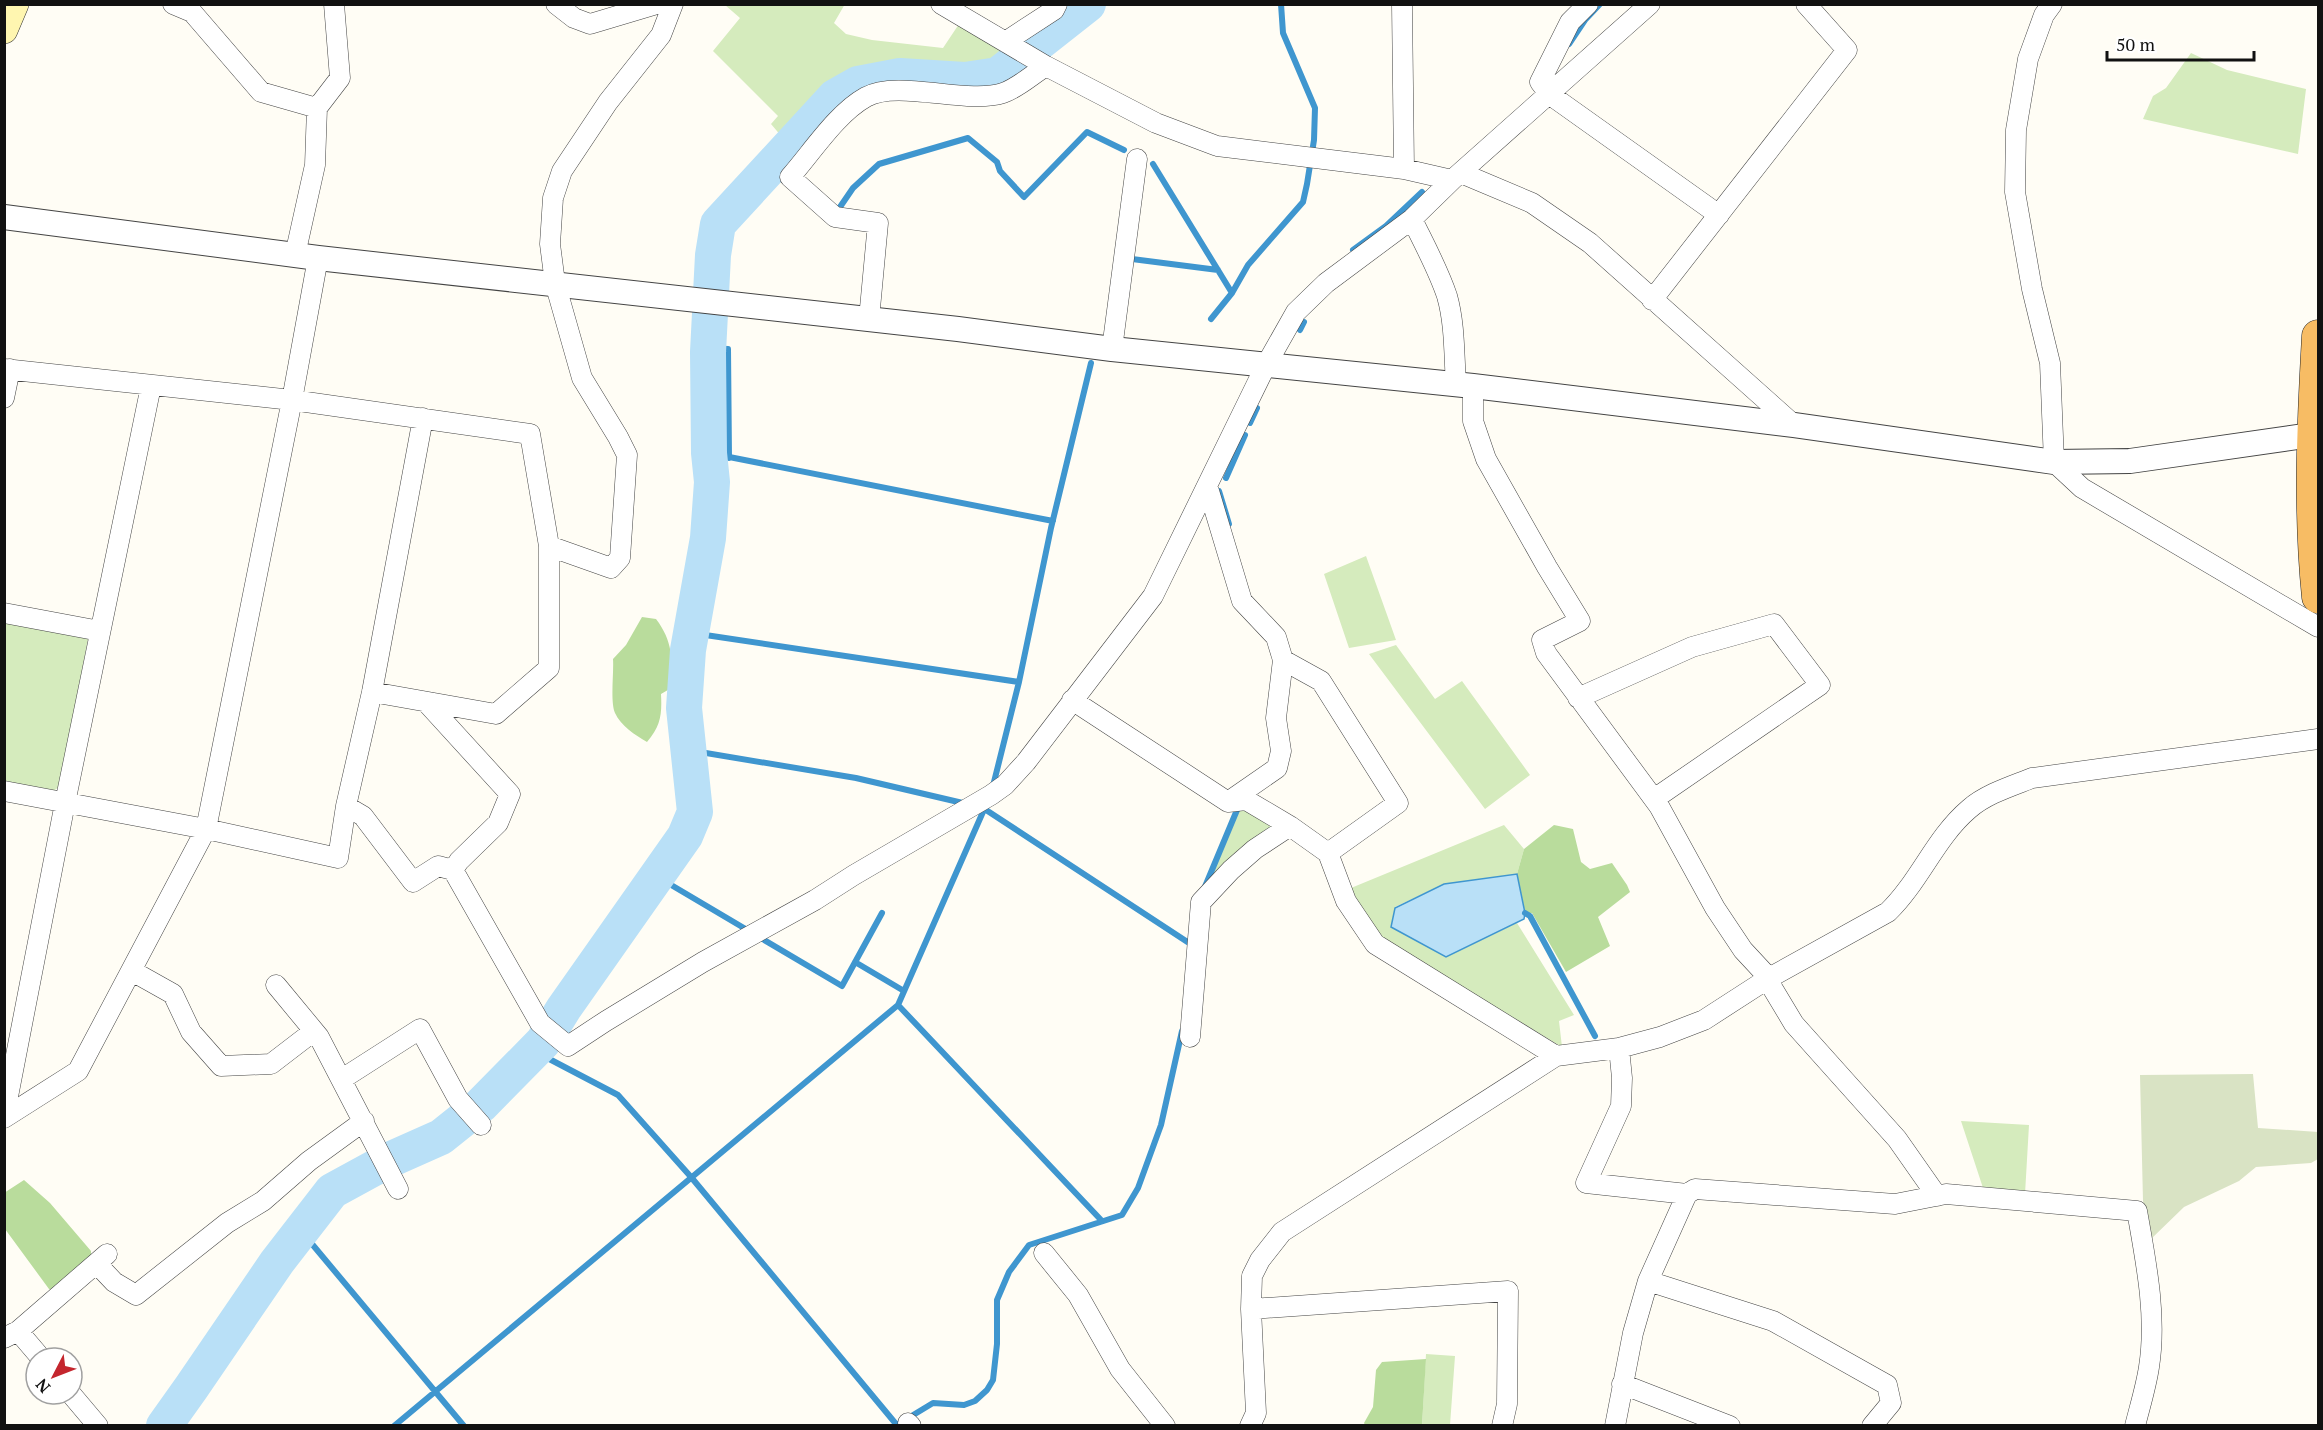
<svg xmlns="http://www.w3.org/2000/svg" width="2323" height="1430" font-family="'PT Serif',serif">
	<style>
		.green { fill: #d5ebbd }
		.forest { fill: #b9dc9c }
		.cemetery { fill: #d9e3c4 }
		.water { fill: #b9e0f7; stroke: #3f96cf; stroke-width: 1.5 }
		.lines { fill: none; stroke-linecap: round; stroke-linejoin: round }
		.stream { stroke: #3f96cf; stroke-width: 6 }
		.river { stroke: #b9e0f7; stroke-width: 36 }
		.minor-casing { stroke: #444; stroke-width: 21 }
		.tertiary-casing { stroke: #444; stroke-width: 26 }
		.secondary-casing { stroke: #333; stroke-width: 28 }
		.trunk-casing { stroke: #222; stroke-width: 33 }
		.minor { stroke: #fff; stroke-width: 20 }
		.tertiary { stroke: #fff; stroke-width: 24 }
		.secondary { stroke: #fff6b0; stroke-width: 27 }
		.trunk { stroke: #f7bc64; stroke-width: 32 }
	</style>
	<rect width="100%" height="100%" fill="#fffdf5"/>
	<!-- green -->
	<path class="green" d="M845,4L834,23L846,34L872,40L943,48L959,24L1014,56L996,66L973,69L889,65L860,68L841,75L782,137L771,124L778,116L713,51L740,18L725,5Z
		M2191,53L2227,70L2306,89L2298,154L2143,119L2153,96L2166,88Z
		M1366,556L1396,640L1349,648L1324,574Z
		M5,618L81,633L88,639L60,786L51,793L5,783Z
		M1396,645L1435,699L1462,681L1530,775L1485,809L1369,654Z
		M1240,806L1278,828L1200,894L1236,808Z
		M1504,825L1524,849L1517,874L1444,884L1395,907L1446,957L1517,923L1574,1015L1559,1021L1562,1047L1379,937L1367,919L1351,888Z
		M1961,1121L2029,1125L2025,1194L1984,1191Z
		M1426,1354L1455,1356L1450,1425L1422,1426Z"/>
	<!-- forest -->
	<path class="forest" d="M642,617L656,619C673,641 672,660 673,687L661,694C662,714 661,726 647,742C635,735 621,726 615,713C610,701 614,673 613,659L626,645Z
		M1554,825L1573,829L1581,862L1590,869L1612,863L1627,885L1630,892L1598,917L1610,946L1566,972L1532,913H1525L1517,874L1524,849Z
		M24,1180L50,1203L91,1251V1265L56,1294L49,1289L5,1229L4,1193Z
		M1426,1359L1422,1425H1365L1364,1423L1373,1407L1376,1370L1382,1362Z"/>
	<!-- cemetery -->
	<path class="cemetery" d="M2253,1074L2258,1128L2318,1132V1159L2311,1163L2256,1167L2239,1181L2184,1207L2150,1240L2143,1201L2140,1075Z"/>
	<!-- water -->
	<path class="water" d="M1517,874L1525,913L1524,919L1446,957L1391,927L1395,908L1444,884Z"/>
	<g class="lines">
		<!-- stream -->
		<path class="stream" d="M1569,44L1585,20L1600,4
			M1153,164L1232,293
			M840,207L853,188L879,164L968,138L997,162L1000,171L1024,197L1087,132L1124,150
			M1353,250L1386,226L1422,192
			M1132,259L1218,270
			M1211,319L1232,293L1248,265L1303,202L1307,184L1314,140L1315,108L1283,33L1281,4
			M1300,330L1304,322
			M709,348L728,349L729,458
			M1250,423L1257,408
			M709,453L1053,521
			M1226,478L1245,435
			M1219,491L1229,524
			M692,633L1019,682
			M688,750L856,778L967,804
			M993,786L1019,682L1051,528L1091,363
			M983,808L1189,943
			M656,876L842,986L882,913
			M1204,889L1237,810
			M1525,913L1530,916L1595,1036
			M855,962L904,991
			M898,1005L1102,1221
			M534,1051L618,1095L691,1177L896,1424
			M302,1232L464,1426
			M394,1426L898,1005L986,805
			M895,1426L933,1403L964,1405L975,1401L987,1390L993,1380L997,1344V1300L1009,1272L1029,1245L1122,1215L1138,1188L1161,1125L1182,1031"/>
		<!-- river -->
		<path class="river" d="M164,1426L191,1388L277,1262L332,1191L387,1161L441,1137L481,1105L543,1042L564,1008L685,836L695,812L684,708L688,650L708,538L712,482L709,453L708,352L713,255L718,224L835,97L858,84L900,76L965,80L998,75L1088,4"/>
		<!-- minor casing -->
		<g class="minor-casing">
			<path id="minor" d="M173,4L192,12L261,92L317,108L315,165L295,255
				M556,4L574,18L590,24L657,4
				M941,4L1046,66L1156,123L1217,146L1404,169L1452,180
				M1402,4L1404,169
				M1588,4L1570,22L1540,82L1549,94L1719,215
				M2052,4L2044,15L2028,59L2016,130L2015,192L2032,289L2050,363L2054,462L2082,488L2318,627
				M1005,42L1054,10L1057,4
				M317,108L340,78L334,4
				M1461,173L1532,203L1590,243L1794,425
				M1412,219C1424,244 1438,269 1447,296C1455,324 1454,355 1456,384
				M1652,300L1847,50L1806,4
				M869,319L878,223L835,217L790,177C812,152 837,113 866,97C898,79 967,105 1003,93C1018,88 1033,74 1046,66
				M1112,349L1137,159
				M4,369L292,400L530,434L549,546V668L496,714L372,692
				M1473,386V421L1486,459L1547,567L1580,621L1542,640L1546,653L1659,806L1715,908L1743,950L1769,978
				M4,398L10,369
				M1208,488L1242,601L1276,637L1283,660L1276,718L1281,751L1277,768L1228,802
				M549,546L611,568L620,558L627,455L618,437L582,378L555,283L550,244L553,198L562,171L608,102L661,35L673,4
				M4,613L100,631
				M1283,660L1321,681L1398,803L1328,853
				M1578,698L1692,647L1774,624L1820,685L1654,799
				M1072,700L1228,802L1246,800L1290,826L1328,853L1346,901L1375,944L1556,1056
				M426,702L510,794L498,823L459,861L453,870
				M4,791L206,829L338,858L346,806L372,692L423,418
				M346,806L363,816L413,882L438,866L453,870L540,1023L568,1046L606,1021L703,962L815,900L854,875L991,795L1005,785L1026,762L1153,596L1266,365L1296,312L1326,283L1412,219L1452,180L1650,4
				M132,971L173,994L191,1032L221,1066L271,1064L314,1031
				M1767,979L1794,1024L1897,1139L1937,1196
				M276,985L319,1037L398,1189
				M1190,1037L1201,902L1231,870L1255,849L1290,826
				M1619,1048L1622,1078L1621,1106L1586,1183L1687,1194
				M342,1079L420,1029L458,1099L481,1125
				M4,1117L65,803L151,386
				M4,1118L78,1071L206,829L292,400L318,258
				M1044,1253L1078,1295L1120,1369L1165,1426
				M97,1264L114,1282L136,1295L227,1223L263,1201L309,1161L364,1121
				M1648,1281L1773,1321L1887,1385L1891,1403L1872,1426
				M1251,1309L1508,1291L1507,1404L1502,1426
				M18,1331L41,1358
				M4,1338L18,1331L107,1254
				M1622,1384L1730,1426
				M71,1394L98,1426
				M908,1423L911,1426
				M1250,1426L1256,1413L1251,1309L1252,1276L1260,1260L1282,1232L1556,1056L1619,1048L1660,1037L1704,1020L1769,978L1888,912C1920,881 1935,838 1969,809C1986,794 2012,786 2032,778L2318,739
				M1615,1426L1633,1333L1648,1281L1687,1194L1695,1189L1895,1204L1946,1194L2137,1211C2146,1262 2157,1316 2149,1367C2146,1387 2140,1406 2135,1426"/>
		</g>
		<!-- tertiary casing -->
		<g class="tertiary-casing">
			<path id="tertiary" d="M4,217L318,258L958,329L1112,349L1473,386L1794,425L2054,462L2130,461L2318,434"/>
		</g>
		<!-- secondary casing -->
		<g class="secondary-casing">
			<path id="secondary" d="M4,30L15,4"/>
		</g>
		<!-- trunk casing -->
		<g class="trunk-casing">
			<path id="trunk" d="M2318,336C2313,425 2309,508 2318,597"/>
		</g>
		<!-- minor -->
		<use href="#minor" class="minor"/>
		<!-- tertiary -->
		<use href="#tertiary" class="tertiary"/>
		<!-- secondary -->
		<use href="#secondary" class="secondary"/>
		<!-- trunk -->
		<use href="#trunk" class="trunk"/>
	</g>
	<!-- border -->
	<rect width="2323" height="1430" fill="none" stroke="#111111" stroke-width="12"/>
	<!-- north arrow -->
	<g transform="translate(54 1376) rotate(228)"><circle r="28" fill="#ffffff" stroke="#a0a0a0" stroke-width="1.5"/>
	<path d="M0-4.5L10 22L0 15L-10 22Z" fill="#c4262e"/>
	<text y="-9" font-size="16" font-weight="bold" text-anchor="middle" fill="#111111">N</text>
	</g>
	<!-- scale -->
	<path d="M2107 51v9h147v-9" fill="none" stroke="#111111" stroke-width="3"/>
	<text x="2116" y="51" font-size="18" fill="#111111" stroke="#ffffff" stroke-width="4.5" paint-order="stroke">50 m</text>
</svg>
